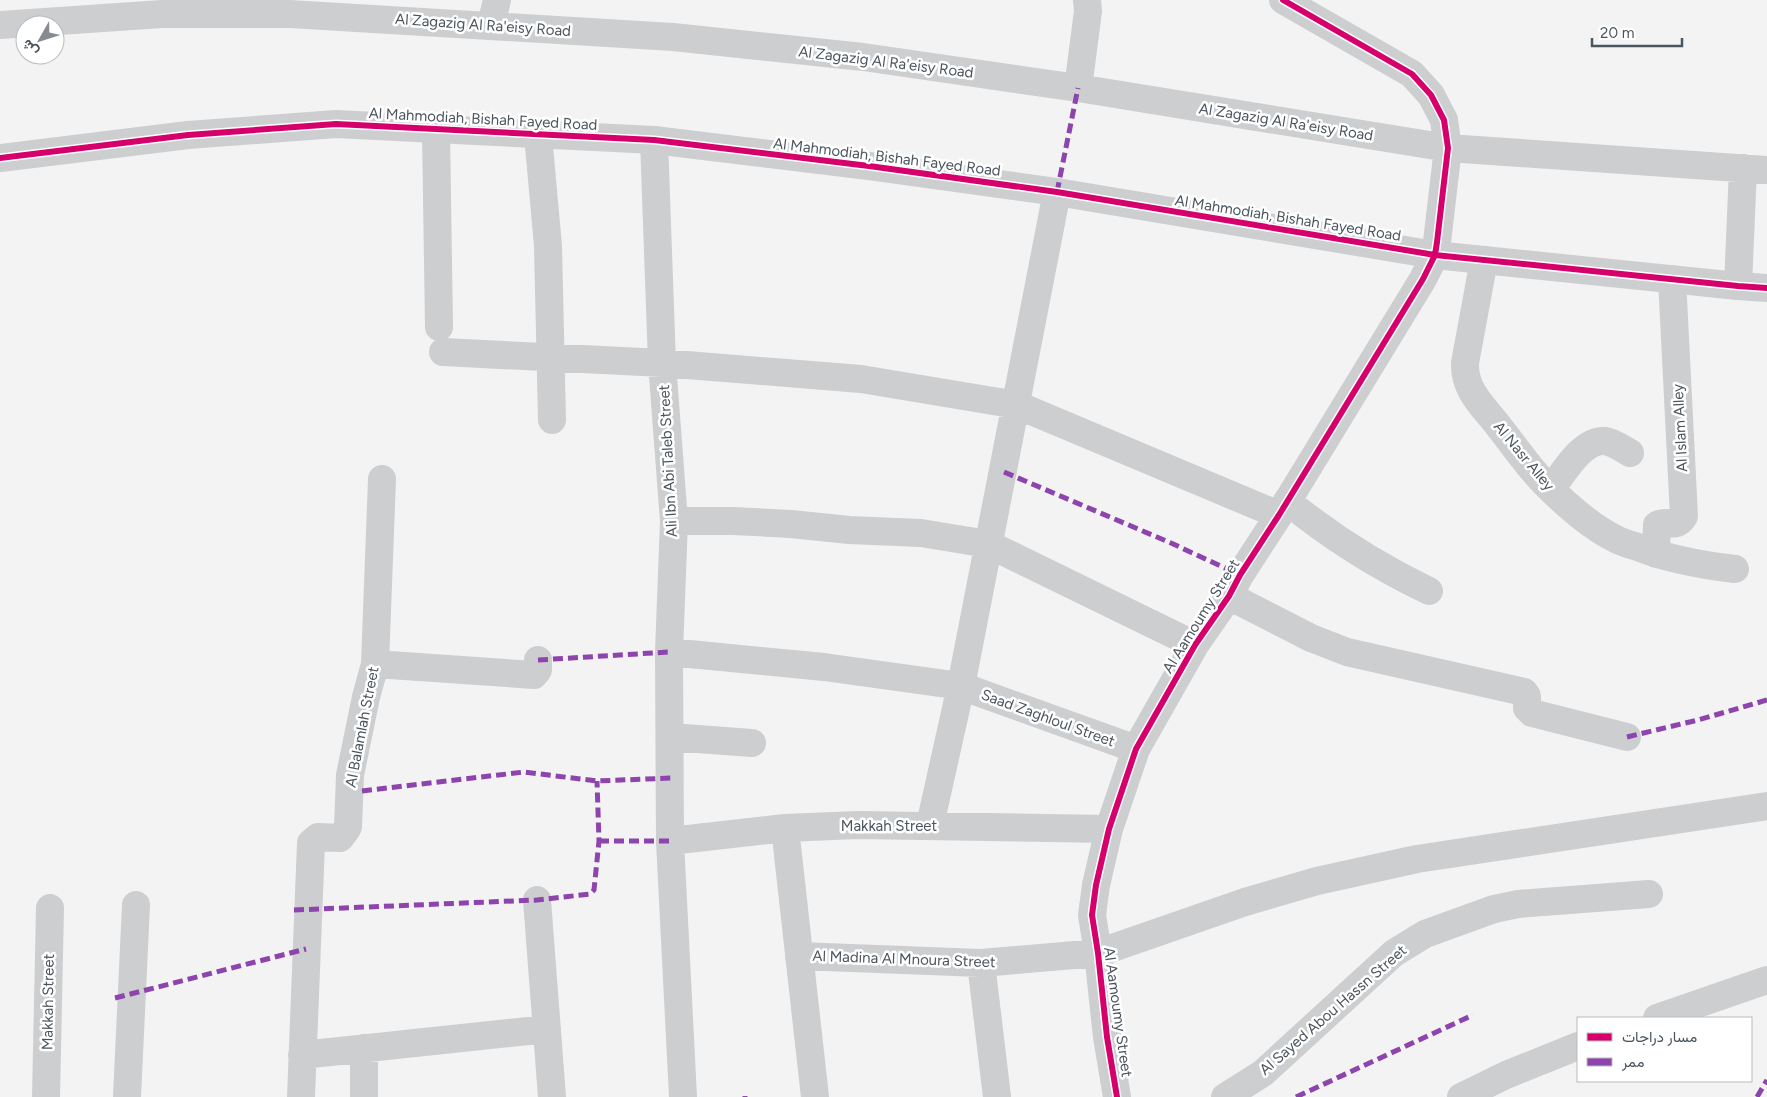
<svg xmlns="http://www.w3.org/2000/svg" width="1767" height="1097" font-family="Figtree,Vazirmatn,sans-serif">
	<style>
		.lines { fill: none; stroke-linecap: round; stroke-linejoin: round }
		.minor { stroke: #cdced0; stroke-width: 28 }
		.tertiary { stroke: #cdced0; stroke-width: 28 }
		.quiet { stroke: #8e44ad; stroke-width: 5; stroke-dasharray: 10 5; stroke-linecap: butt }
		.cycleway-casing { stroke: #fff; stroke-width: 9 }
		.cycleway { stroke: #d6006c; stroke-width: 6 }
		.labels { text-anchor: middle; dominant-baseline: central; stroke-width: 5; stroke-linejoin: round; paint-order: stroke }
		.street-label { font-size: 15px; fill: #4b555e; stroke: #fff }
	</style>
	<rect width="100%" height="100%" fill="#f3f3f3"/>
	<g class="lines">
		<!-- minor -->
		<path class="minor" d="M0,25L162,14H290L673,37L863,57L1078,88L1448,148L1767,170
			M491,25L497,0
			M1078,88L1088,11L1087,0
			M436,130L439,327
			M538,135L548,246L552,420
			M654,140L662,363L674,521L669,652L670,841L683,1097
			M1484,260L1465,363C1464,391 1484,407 1500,428C1508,438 1515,448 1523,458C1543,485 1584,523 1614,538C1620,542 1628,544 1635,546C1667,559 1700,565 1735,569
			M1738,286L1743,168
			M443,352L662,363L861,379L1017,405L1279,515
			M1551,489C1563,474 1582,439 1605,441C1613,442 1623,449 1630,453
			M1287,501C1332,538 1377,566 1429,591
			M674,521H733L791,524L849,530L921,533L988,544L1195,645
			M1656,554L1657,525C1668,519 1676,530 1684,516L1672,279
			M1229,596L1311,638L1347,652L1524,692L1527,696V708L1532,713L1627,737
			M669,652L824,667L961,686L1136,749
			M375,664L534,675L538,670V660
			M670,737L752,743
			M930,825L961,686L1057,192
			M785,828L815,1097
			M670,841L785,828L858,825L1109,829
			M537,900L552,1097
			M799,956L981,963L1098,953L1245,902L1317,881L1417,859L1767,806
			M981,963L997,1097
			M1657,1018L1767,980
			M302,1055L547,1029
			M46,1097L50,908
			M127,1097L136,905
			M301,1097L311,843L318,837L340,838L344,833L348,827L350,775L366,697L375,664L382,479
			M364,1097V1048
			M1117,1097L1107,1037L1098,953L1092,915L1096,885L1109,829L1136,749L1195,645L1229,596L1240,575L1279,515L1423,279L1435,255L1437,242L1448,148L1444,120L1431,95L1412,74L1283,0
			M1225,1097L1263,1073L1394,953L1425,934L1494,909L1518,904L1649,894
			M1461,1097L1506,1075L1578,1046"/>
		<!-- tertiary -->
		<path class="tertiary" d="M0,158L188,135L336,124L654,140L869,166L1057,192L1435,255L1738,286L1767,288"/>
		<!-- quiet -->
		<path class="quiet" d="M1057,192L1078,88
			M1004,472L1171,543L1240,575
			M538,660L669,652
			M1627,737L1698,720L1767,700
			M362,791L524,772L597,781L671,778
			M599,841H670
			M294,910L537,900L590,894L594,890L599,841L597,781
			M115,998L306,949
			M745,1097V1096
			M1296,1097L1473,1015
			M1757,1097L1767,1080"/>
		<!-- cycleway casing -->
		<g class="cycleway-casing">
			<path id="cycleway" d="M0,158L188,135L336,124L654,140L869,166L1057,192L1435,255L1738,286L1767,288
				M1117,1097L1107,1037L1098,953L1092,915L1096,885L1109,829L1136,749L1195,645L1229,596L1240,575L1279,515L1423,279L1435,255L1437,242L1448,148L1444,120L1431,95L1412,74L1283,0"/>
		</g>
		<!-- cycleway -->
		<use href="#cycleway" class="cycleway"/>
	</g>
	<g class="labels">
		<!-- street labels -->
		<g class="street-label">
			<text transform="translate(483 25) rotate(4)">Al Zagazig Al Ra'eisy Road</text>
			<text transform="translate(886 62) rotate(7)">Al Zagazig Al Ra'eisy Road</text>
			<text transform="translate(483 119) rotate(3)">Al Mahmodiah, Bishah Fayed Road</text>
			<text transform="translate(1286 122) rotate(9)">Al Zagazig Al Ra'eisy Road</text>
			<text transform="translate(887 157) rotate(7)">Al Mahmodiah, Bishah Fayed Road</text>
			<text transform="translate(1288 218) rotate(9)">Al Mahmodiah, Bishah Fayed Road</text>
			<text transform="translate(1680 428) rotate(-93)">Al Islam Alley</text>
			<text transform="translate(1524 456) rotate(50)">Al Nasr Alley</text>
			<text transform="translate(668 461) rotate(-93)">Ali Ibn Abi Taleb Street</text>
			<text transform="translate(1201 616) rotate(-58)">Al Aamoumy Street</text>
			<text transform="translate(1048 718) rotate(20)">Saad Zaghloul Street</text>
			<text transform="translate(362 727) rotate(-79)">Al Balamlah Street</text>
			<text x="889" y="826">Makkah Street</text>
			<text transform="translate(904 959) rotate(2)">Al Madina Al Mnoura Street</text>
			<text transform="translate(48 1002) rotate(-89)">Makkah Street</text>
			<text transform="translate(1333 1010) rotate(-41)">Al Sayed Abou Hassn Street</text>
			<text transform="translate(1118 1012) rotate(82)">Al Aamoumy Street</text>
		</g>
	</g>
	<!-- legend -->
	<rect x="1577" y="1017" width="175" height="65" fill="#ffffff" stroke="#b7bbbf"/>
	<rect x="1587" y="1033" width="25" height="8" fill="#d6006c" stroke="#b7bbbf"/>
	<text x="1622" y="1042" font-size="15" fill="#4b555e">مسار دراجات</text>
	<rect x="1587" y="1058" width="25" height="8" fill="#8e44ad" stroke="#b7bbbf"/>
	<text x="1622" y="1067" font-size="15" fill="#4b555e">ممر</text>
	<!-- north arrow -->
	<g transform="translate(40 40) rotate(231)"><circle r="24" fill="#ffffff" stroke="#b7bbbf"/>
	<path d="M0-4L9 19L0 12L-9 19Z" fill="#868c92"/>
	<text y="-8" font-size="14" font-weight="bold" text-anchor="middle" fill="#4b555e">ش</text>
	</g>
	<!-- scale -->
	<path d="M1592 38v8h90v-8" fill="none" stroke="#4b555e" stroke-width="2.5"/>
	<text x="1600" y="38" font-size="15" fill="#4b555e" stroke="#ffffff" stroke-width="4" paint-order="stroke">20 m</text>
</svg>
